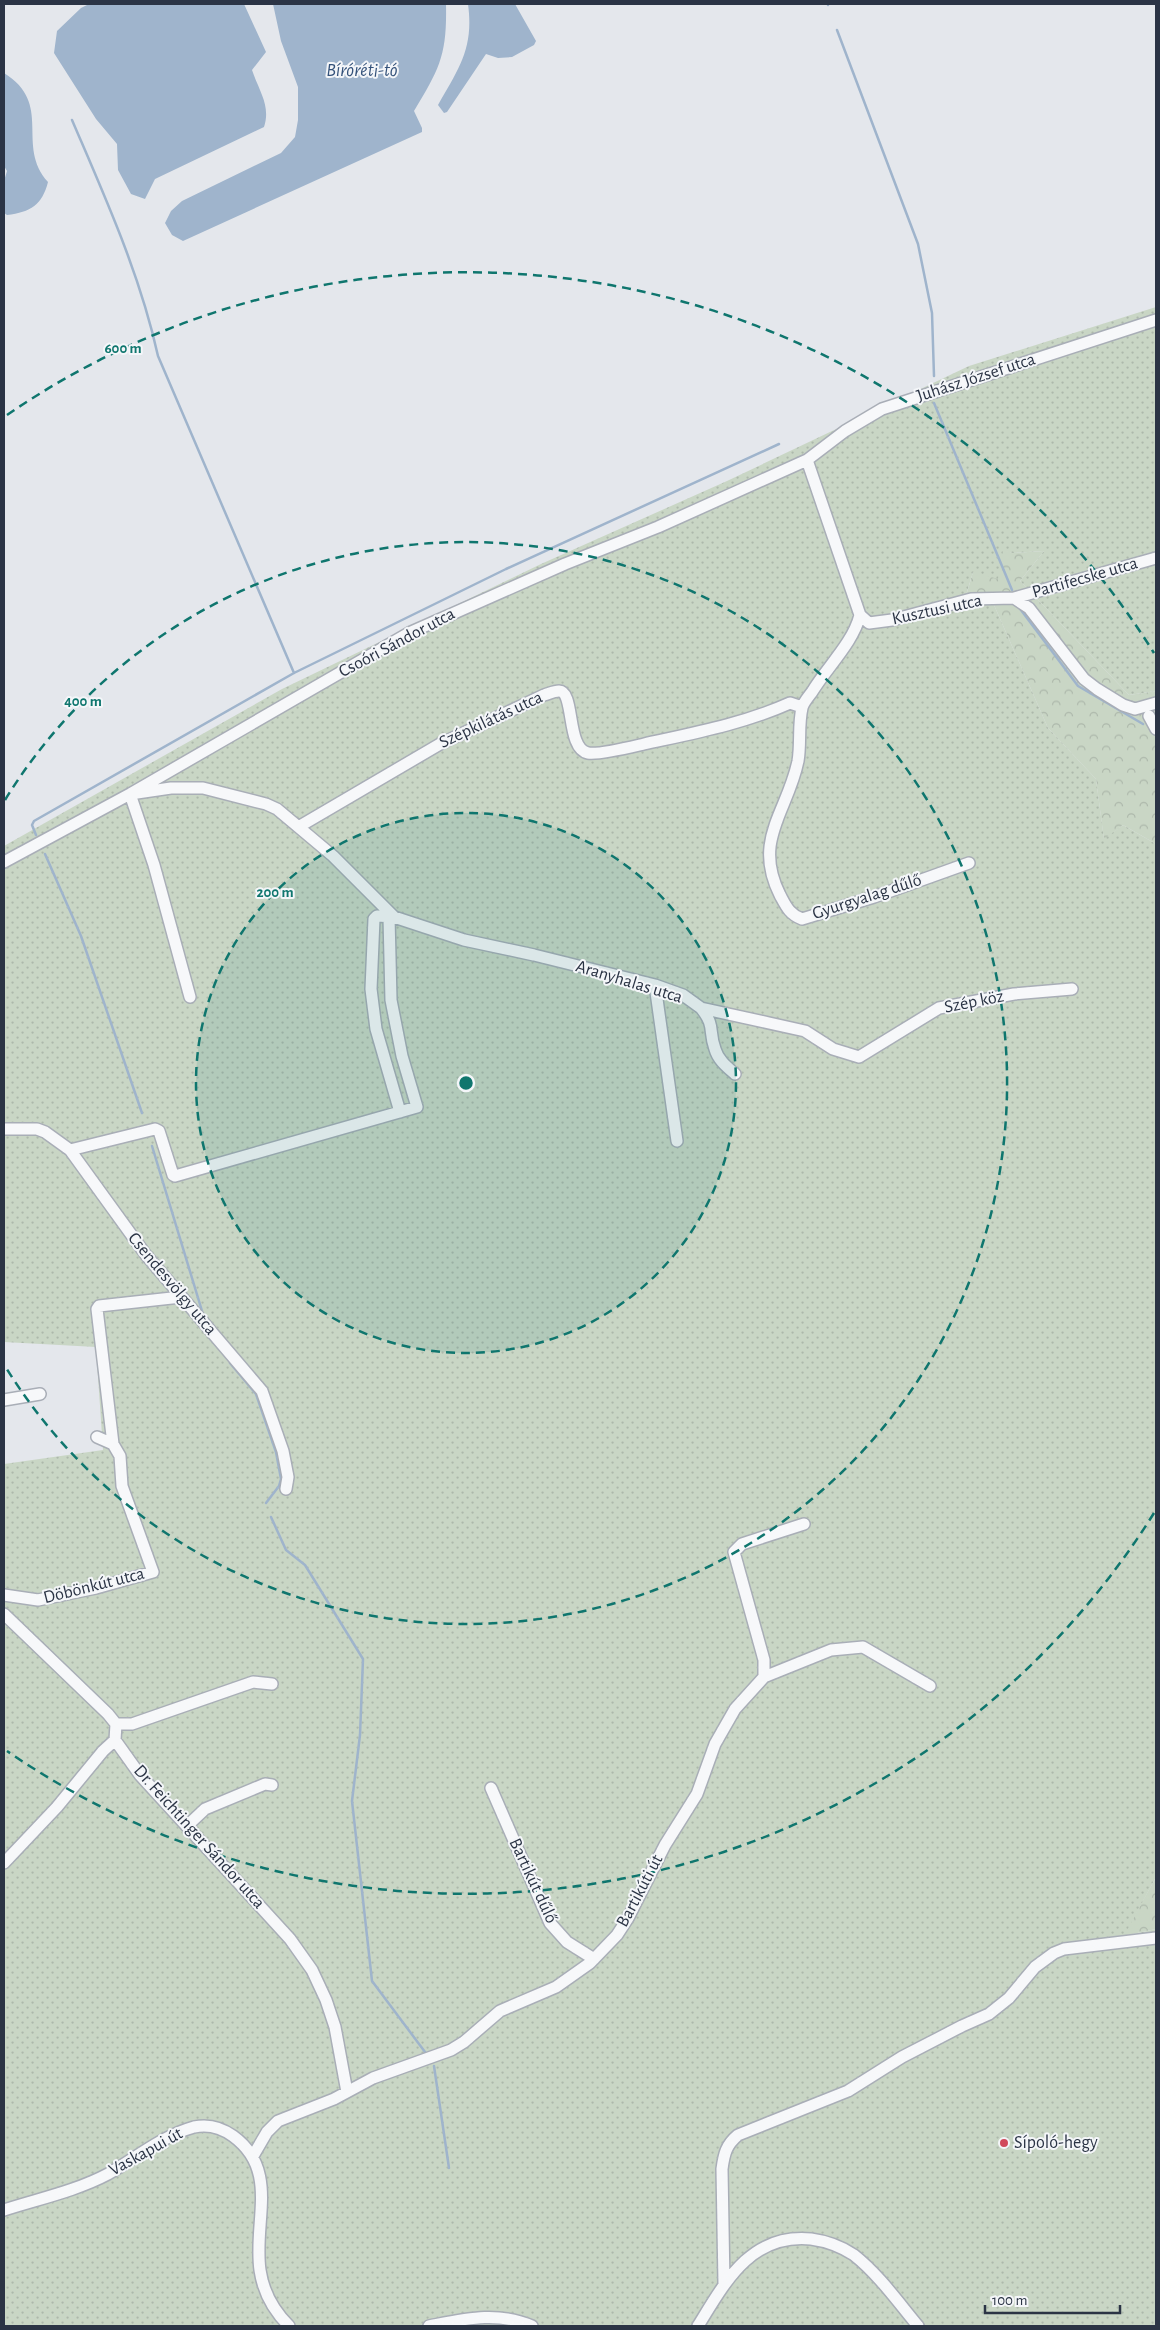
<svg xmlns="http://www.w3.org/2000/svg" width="1160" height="2330" font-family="'Alegreya Sans',sans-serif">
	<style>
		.forest { fill: url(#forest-crowns) }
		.garden { fill: url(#garden-dots) }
		.water { fill: #9fb4cc }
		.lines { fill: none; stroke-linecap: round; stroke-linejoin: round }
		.stream { stroke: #9fb4cc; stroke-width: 2.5 }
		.minor-casing { stroke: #a9aeb7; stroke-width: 14 }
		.minor { stroke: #f7f8fa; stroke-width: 11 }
		.ring { fill: none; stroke: #0f766e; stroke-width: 2.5; stroke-dasharray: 9 6 }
		.poi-dot { fill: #d1495b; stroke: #f4f6f9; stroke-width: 2 }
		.labels { text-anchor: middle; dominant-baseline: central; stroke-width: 4; stroke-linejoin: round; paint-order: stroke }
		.street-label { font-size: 18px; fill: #2b3445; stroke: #f4f6f9 }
		.poi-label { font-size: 18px; fill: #2b3445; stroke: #f4f6f9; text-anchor: start }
		.water-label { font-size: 19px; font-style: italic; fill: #34527a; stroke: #f4f6f9 }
		.centre { fill: #0f766e; stroke: #f4f6f9; stroke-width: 2.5 }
		.ring-label { font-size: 15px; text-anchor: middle; font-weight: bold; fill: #0f766e; stroke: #f4f6f9; stroke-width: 4; stroke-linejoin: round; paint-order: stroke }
	</style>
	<defs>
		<pattern id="forest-crowns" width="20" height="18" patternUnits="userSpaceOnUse" patternTransform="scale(1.25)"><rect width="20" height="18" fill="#c9d6c5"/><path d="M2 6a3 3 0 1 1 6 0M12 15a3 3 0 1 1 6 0" fill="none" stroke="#adb8ab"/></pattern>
		<pattern id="garden-dots" width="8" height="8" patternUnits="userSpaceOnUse" patternTransform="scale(1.25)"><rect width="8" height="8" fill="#c9d6c5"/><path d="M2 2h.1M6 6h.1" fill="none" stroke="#adb8ab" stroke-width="1.8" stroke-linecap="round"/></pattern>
	</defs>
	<rect width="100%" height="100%" fill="#e4e7ec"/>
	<!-- forest -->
	<path class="forest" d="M1003,550L1013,553L1044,551L1020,581L1129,695L1156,691V844L1123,825L1104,840L1096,779L1048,728L994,605L961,613L973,572Z
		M1156,1877V1929L1123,1936L1155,1879Z"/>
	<!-- garden -->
	<path class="garden" d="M1156,307V691L1129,695L1020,581L1044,551L1013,553L1003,551L998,579L973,572L961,612L988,600L994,605L1048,728L1096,779L1104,839L1123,825L1156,844V1877L1124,1936L1156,1929V2326H4V1464L103,1450L96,1347L4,1342V846L282,689L541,564L727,481L969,366Z"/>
	<!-- water -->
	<path class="water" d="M89,4H244L266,52L252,70C259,91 271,106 264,127L155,179L145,199L131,194L118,170L117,144L96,119L54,53L57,31L81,8Z
		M273,4H446C447,55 440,68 414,111L422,128V132L183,241L172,235L165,223L171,211L182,201L281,153L295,137L298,120V87L281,41Z
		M468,4H515L536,41L534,45L512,57L498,58L486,54L447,112L444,113L438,105C459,68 474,48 468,4Z
		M4,73C54,104 15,145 48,182C42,205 31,212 7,215L4,213V181L7,171L4,166Z"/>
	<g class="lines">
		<!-- stream -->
		<path class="stream" d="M828,4V5
			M837,30L918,244L932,313L934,376
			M72,120C105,197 140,274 158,356L294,673
			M934,403L1012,590
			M1018,606L1078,686L1143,724
			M36,835L32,825L34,821L294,673L506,569L779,444
			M45,854L81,936L142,1113
			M152,1146L202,1311
			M230,1363L256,1394L276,1452L281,1479L279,1486L266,1503
			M271,1517L286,1550L305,1565L363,1659L360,1735L352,1801L372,1981L425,2052
			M434,2066L449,2168"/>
		<!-- minor casing -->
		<g class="minor-casing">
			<path id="minor" d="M807,460L860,615L869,623L892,620L971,599L1014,598L1029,608L1084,679L1097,689L1123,705L1135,709L1156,703
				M1014,598L1156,558
				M860,615C853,643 827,667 812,692C809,696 803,703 802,708C798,725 801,744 798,761C788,811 752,840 780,895C786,906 789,914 802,919L874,897L969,863
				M1149,716L1156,729
				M137,793L171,788H203L266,804L277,809L333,856L394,917L464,940L534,955L655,985L683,995L701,1008L805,1031L833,1049L859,1057L939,1008L1014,994L1072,989
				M130,794L154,865L190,997
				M300,826L440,744L544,695C548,694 554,691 559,691C575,691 566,749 588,753C599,755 631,747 644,744C694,733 743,724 790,703L802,707
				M4,862L130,794L409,633L565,564L658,527L807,460L845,431L882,409L1156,320
				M394,917L377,916L374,919L371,989L376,1029L400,1112
				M655,985L677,1141
				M701,1008C716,1027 708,1030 715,1049C718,1060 727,1067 735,1074
				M4,1129H37L45,1132L70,1150L146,1255L262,1391L283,1451L288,1477L286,1489
				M70,1150L155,1129L159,1131L173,1175L175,1176L417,1107L402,1056L391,1000L389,917
				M4,1400L40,1394
				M113,1444L97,1309L99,1306L181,1297
				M4,1595L38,1600L96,1588L153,1572L122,1486L120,1456L113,1444L97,1437
				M4,1614L108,1714L116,1724L115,1740L140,1775L290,1939L312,1970L326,2000L335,2027L347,2092
				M764,1677L831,1650L863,1647L930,1686
				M116,1724H132L253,1682L272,1684
				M491,1788L550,1923L567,1942L594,1959
				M188,1825L205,1809L265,1784L272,1785
				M4,1863L57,1807L103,1751L115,1740
				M253,2156L267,2132L278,2121L334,2099L373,2078L451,2050L464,2042L500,2011L556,1987L590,1963L617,1935L628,1918L665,1845L697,1794L715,1744L735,1709L764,1677V1660L734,1552L742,1544L804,1524
				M4,2210C38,2199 76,2191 108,2174C136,2158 162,2136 194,2127C208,2124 222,2128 233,2136C280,2170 253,2222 260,2270C263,2291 274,2311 289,2326
				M724,2284L722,2169C724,2154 726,2145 738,2135L848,2091L902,2057L962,2026L989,2014L1009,1998L1035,1967L1054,1953L1064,1949L1156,1938
				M429,2326C465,2319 497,2311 532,2326
				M698,2326C725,2282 751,2233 811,2239C826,2241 842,2247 854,2255C879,2275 898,2302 918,2326"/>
		</g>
		<!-- minor -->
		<use href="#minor" class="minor"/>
	</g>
	<!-- distance rings -->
	<circle cx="466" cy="1083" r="270" fill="#0f766e" fill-opacity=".12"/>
	<g class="ring">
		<circle cx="466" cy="1083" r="270"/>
		<path d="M5 800A541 541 0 1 1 5 1366"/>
		<path d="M1154 1513A811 811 0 0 1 7 1751M7 415A811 811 0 0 1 1154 653"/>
	</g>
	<!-- markers -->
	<circle class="poi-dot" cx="1004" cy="2143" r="5"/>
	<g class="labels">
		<!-- street labels -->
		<g class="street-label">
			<text transform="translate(976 378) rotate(-18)">Juhász József utca</text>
			<text transform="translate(1085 578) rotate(-16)">Partifecske utca</text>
			<text transform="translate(937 610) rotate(-12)">Kusztusi utca</text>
			<text transform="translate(397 643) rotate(-28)">Csoóri Sándor utca</text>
			<text transform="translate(491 720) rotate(-25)">Szépkilátás utca</text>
			<text transform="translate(867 897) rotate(-18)">Gyurgyalag dűlő</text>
			<text transform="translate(629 982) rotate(17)">Aranyhalas utca</text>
			<text transform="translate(974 1002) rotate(-11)">Szép köz</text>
			<text transform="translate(172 1284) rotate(50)">Csendesvölgy utca</text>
			<text transform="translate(94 1586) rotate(-14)">Döbönkút utca</text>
			<text transform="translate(199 1837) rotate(48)">Dr. Feichtinger Sándor utca</text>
			<text transform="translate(533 1881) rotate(65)">Bartikút dűlő</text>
			<text transform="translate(640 1891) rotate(-62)">Bartikúti út</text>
			<text transform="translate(146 2152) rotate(-29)">Vaskapui út</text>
		</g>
		<!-- poi labels -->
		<g class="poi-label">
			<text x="1014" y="2143">Sípoló-hegy</text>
		</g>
		<!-- water labels -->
		<g class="water-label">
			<text x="362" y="70">Bíróréti-tó</text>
		</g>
	</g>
	<circle cx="466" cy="1083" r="8" class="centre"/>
	<g class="ring-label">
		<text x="123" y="353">600 m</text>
		<text x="83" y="706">400 m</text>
		<text x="275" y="897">200 m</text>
	</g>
	<!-- border -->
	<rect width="1160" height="2330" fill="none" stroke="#2b3445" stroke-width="10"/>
	<!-- scale -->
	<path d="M985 2305v8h135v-8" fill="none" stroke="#2b3445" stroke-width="2.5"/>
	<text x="992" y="2305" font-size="15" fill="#2b3445" stroke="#f4f6f9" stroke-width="4" paint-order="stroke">100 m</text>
</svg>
